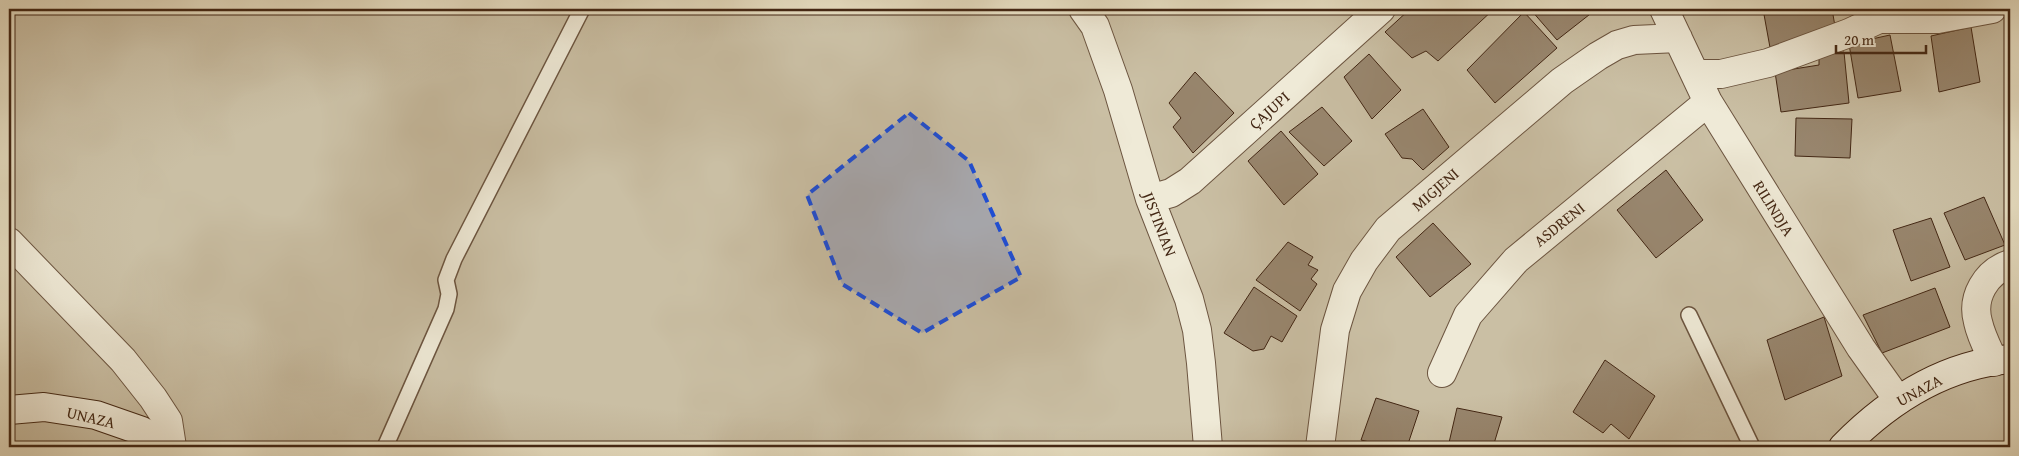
<svg xmlns="http://www.w3.org/2000/svg" width="2019" height="456" font-family="'Gentium Book Plus',serif">
	<style>
		.green { fill: #cabfa4; stroke: #86735c }
		.building { fill: #98866e; stroke: #432714 }
		.lines { fill: none; stroke-linecap: round; stroke-linejoin: round }
		.service-casing { stroke: #6c5540; stroke-width: 18 }
		.minor-casing { stroke: #6c5540; stroke-width: 30 }
		.tertiary-casing { stroke: #6c5540; stroke-width: 30 }
		.secondary-casing { stroke: #432714; stroke-width: 30 }
		.service { stroke: #efead7; stroke-width: 15 }
		.minor { stroke: #efead7; stroke-width: 28 }
		.tertiary { stroke: #efead7; stroke-width: 28 }
		.secondary { stroke: #efead7; stroke-width: 28 }
		.marked { fill: #1d4ed8; fill-opacity: 0.2; stroke: #1d4ed8; stroke-width: 4; stroke-dasharray: 10 6; stroke-linejoin: round }
		.labels { text-anchor: middle; dominant-baseline: central; stroke-width: 4; stroke-linejoin: round; paint-order: stroke }
		.street-label { font-size: 16px; fill: #432714; stroke: #efead7 }
	</style>
	<rect width="100%" height="100%" fill="#e6dec2"/>
	<filter id="stains"><feTurbulence type="fractalNoise" baseFrequency=".004" numOctaves="4"/><feColorMatrix values="0 0 0 0 .2 0 0 0 0 .09 0 0 0 0 .02 0 0 0 .5 -.17"/></filter>
	<radialGradient id="worn" r=".72"><stop offset=".6" stop-color="#630" stop-opacity="0"/><stop offset="1" stop-color="#630" stop-opacity=".3"/></radialGradient>
	<!-- green -->
	<path class="green" d="M9,9H2010V447H9Z"/>
	<!-- building -->
	<path class="building" d="M1410,9H1494L1438,61L1426,51L1412,58L1385,32Z
		M1532,9H1591L1594,11L1557,40L1531,10Z
		M1763,9H1832L1836,32L1771,53Z
		M1524,12L1557,48L1495,103L1467,70Z
		M1971,27L1980,82L1939,92L1931,36Z
		M1890,35L1901,91L1858,98L1849,44Z
		M1844,52L1849,103L1781,112L1775,72L1819,65V56Z
		M1369,54L1401,90L1372,119L1344,77Z
		M1195,72L1234,113L1193,153L1173,127L1181,118L1169,103Z
		M1322,107L1352,141L1324,166L1289,132Z
		M1423,109L1449,147L1423,170L1412,159L1402,158L1385,134Z
		M1796,118L1852,119L1850,158L1795,156Z
		M1281,131L1318,174L1284,205L1248,161Z
		M1666,170L1703,220L1656,258L1617,210Z
		M1984,197L2005,245L1965,260L1944,213Z
		M1931,218L1950,267L1911,281L1893,230Z
		M1433,223L1471,264L1430,297L1396,257Z
		M1288,242L1313,257L1308,265L1318,270L1311,279L1317,284L1300,311L1256,280Z
		M1254,287L1297,316L1282,342L1271,336L1264,349L1253,351L1224,333Z
		M1935,288L1950,327L1882,353L1863,315Z
		M1824,317L1842,376L1785,400L1767,340Z
		M1605,360L1655,396L1629,439L1611,424L1603,433L1573,412Z
		M1376,398L1419,411L1407,447H1390L1361,440Z
		M1457,408L1502,417L1493,447H1448Z"/>
	<g class="lines">
		<!-- service casing -->
		<g class="service-casing">
			<path id="service" d="M1689,315L1752,447
				M385,447L446,309L449,294L446,280L454,259L582,9"/>
		</g>
		<!-- minor casing -->
		<g class="minor-casing">
			<path id="minor" d="M1083,9L1095,26L1118,90L1150,199L1189,299L1197,330L1201,363L1208,447
				M1664,9L1708,102L1861,348L1898,400
				M1695,74H1721L1768,63L1849,33L1879,19H1938L1992,9
				M1150,199L1171,193L1190,181L1381,9
				M1994,362C1988,349 1981,336 1978,322C1971,297 1986,272 2010,264
				M1442,373L1468,315L1516,260L1708,102
				M1320,447L1335,330L1347,291L1364,261L1388,229L1562,81L1598,56L1617,45L1634,40L1678,38"/>
		</g>
		<!-- tertiary casing -->
		<g class="tertiary-casing">
			<path id="tertiary" d="M9,242L123,360L153,398L168,421L172,447"/>
		</g>
		<!-- secondary casing -->
		<g class="secondary-casing">
			<path id="secondary" d="M9,410L44,407L96,415L142,431L167,447
				M1843,447C1888,401 1944,365 2010,359"/>
		</g>
		<!-- service -->
		<use href="#service" class="service"/>
		<!-- minor -->
		<use href="#minor" class="minor"/>
		<!-- tertiary -->
		<use href="#tertiary" class="tertiary"/>
		<!-- secondary -->
		<use href="#secondary" class="secondary"/>
	</g>
	<!-- marked area -->
	<path class="marked" d="M909,113L969,161L1021,277L922,333L842,284L807,195Z"/>
	<g class="labels">
		<!-- street labels -->
		<g class="street-label">
			<text transform="translate(1269 110) rotate(-42)">ÇAJUPI</text>
			<text transform="translate(1435 189) rotate(-41)">MIGJENI</text>
			<text transform="translate(1774 208) rotate(58)">RILINDJA</text>
			<text transform="translate(1160 224) rotate(69)">JISTINIAN</text>
			<text transform="translate(1559 224) rotate(-39)">ASDRENI</text>
			<text transform="translate(1919 390) rotate(-28)">UNAZA</text>
			<text transform="translate(91 417) rotate(13)">UNAZA</text>
		</g>
	</g>
	<!-- margin -->
	<rect width="2019" height="456" fill="none" stroke="#e6dec2" stroke-width="30"/>
	<rect x="10" y="10" width="1999" height="436" fill="none" stroke="#432714" stroke-width="2.5"/>
	<rect x="15" y="15" width="1989" height="426" fill="none" stroke="#432714"/>
	<!-- scale -->
	<path d="M1836 45v8h90v-8" fill="none" stroke="#432714" stroke-width="2.5"/>
	<text x="1844" y="45" font-size="15" fill="#432714" stroke="#efead7" stroke-width="4" paint-order="stroke">20 m</text>
	<rect width="100%" height="100%" filter="url(#stains)"/>
	<rect width="100%" height="100%" fill="url(#worn)"/>
</svg>
